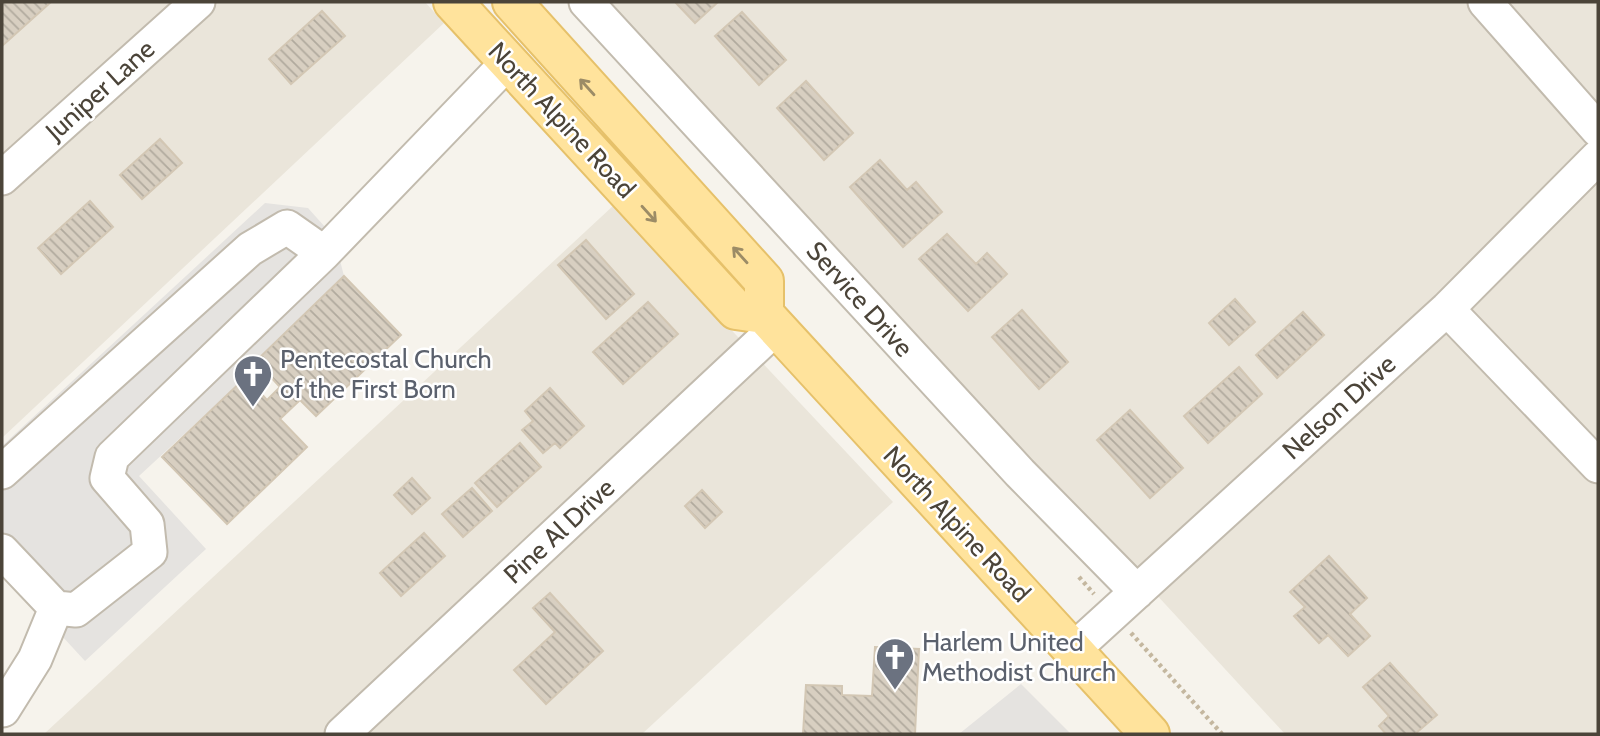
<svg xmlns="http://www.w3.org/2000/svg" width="1600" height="736" font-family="Cabin,sans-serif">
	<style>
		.residential { fill: #eae5da }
		.parking { fill: #e5e3e0 }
		.building { fill: url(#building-back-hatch); stroke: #d3c7b4; stroke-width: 2 }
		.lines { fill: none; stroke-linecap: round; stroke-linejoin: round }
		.minor-casing { stroke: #c2bbae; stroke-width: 37 }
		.major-casing { stroke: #e6c16a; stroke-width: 42 }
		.path { stroke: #c4b79f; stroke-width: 4.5; stroke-dasharray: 3.5 3.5; stroke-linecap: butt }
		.minor { stroke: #fff; stroke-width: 33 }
		.major { stroke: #ffe39c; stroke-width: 38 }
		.oneway { stroke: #9c8c66 }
		.labels { text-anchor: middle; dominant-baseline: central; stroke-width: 5; stroke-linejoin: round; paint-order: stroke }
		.street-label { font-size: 26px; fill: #4b4439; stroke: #fff }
		.worship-label { font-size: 26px; fill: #5b616d; stroke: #fff; text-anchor: start }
	</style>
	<defs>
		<pattern id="building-back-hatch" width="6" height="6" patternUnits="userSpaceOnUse" patternTransform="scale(1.75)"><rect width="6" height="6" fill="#d8cfc1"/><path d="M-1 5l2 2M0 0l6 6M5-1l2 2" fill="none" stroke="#b1aa9e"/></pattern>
	</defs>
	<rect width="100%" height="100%" fill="#f6f3ec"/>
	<!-- residential -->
	<path class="residential" d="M2,2H425L444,23L2,438Z
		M610,2H1598V734H1285Z
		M614,205L893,502L642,734H44Z"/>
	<!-- parking -->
	<path class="parking" d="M265,203L308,208L334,237L344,276L256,361L246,377L139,476L206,549L85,661L2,571V446Z
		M1021,684L1071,734H959Z"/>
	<!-- building -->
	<path class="building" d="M2,2H51L2,46Z
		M675,2H718L695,23Z
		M322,11L345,36L291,84L269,59Z
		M742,12L786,60L759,85L715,36Z
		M806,81L853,133L824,160L777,108Z
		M160,139L182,163L142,199L120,175Z
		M880,160L907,190L916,182L942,212L903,247L850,187Z
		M90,201L113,227L61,274L38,248Z
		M947,234L976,264L987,253L1007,274L968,311L919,259Z
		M586,240L634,294L606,319L558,265Z
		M344,276L401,335L316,416L300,400L280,419L307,447L227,524L162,457L246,377L267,400L280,387L256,361Z
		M1235,299L1255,322L1229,345L1209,323Z
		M648,302L678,334L623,384L593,352Z
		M1022,310L1068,362L1039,389L992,337Z
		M1303,312L1324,335L1277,378L1256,355Z
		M1239,367L1262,394L1208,443L1184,416Z
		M550,388L584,426L560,448L555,443L543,453L522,430L533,421L525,411Z
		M1130,410L1183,468L1150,498L1097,440Z
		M520,443L541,467L497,507L475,483Z
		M412,478L430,498L412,514L394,495Z
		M472,488L492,511L463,537L442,514Z
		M702,490L722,512L705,528L685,506Z
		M424,533L445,556L401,596L380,573Z
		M1329,556L1367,598L1350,614L1370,636L1348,656L1328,635L1319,643L1294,616L1305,607L1290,592Z
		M550,593L603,651L546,704L514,670L555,632L533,608Z
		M875,647L919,649L915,734H803L806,685L842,686V695L872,696Z
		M1390,663L1437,715L1415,734H1386L1379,726L1389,716L1363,687Z"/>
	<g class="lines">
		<!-- minor casing -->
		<g class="minor-casing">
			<path id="minor" d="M586,2L1020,473L1137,592
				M1485,2L1598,130
				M2,178L198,2
				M1447,309L1598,466
				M2,472L250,249L287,227L324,253L507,63
				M2,551L56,608L35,659L3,710
				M56,608L76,610L150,552L147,524L107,478L112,457L324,253
				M1073,650L1447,309L1598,157
				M342,734L776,328"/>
		</g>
		<!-- major casing -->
		<g class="major-casing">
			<path id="major" d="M453,2L736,310L764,314L1150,734
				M512,2L764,281V314"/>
		</g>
		<!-- path -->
		<path class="path" d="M1079,577L1094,594
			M1131,633L1222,734"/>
		<!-- minor -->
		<use href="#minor" class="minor"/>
		<!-- major -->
		<use href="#major" class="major"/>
	</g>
	<!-- one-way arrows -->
	<defs><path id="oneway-shaft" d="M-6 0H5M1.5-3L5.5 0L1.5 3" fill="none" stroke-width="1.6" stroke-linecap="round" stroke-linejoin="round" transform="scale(1.75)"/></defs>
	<g class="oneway">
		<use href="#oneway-shaft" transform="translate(587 87) rotate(-132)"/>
		<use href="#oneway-shaft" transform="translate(649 214) rotate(48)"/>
		<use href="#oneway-shaft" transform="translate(740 255) rotate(-132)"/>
	</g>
	<!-- icons -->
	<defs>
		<g id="church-pin" transform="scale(2.0125)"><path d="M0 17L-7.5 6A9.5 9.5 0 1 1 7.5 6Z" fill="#6b7280" stroke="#fff"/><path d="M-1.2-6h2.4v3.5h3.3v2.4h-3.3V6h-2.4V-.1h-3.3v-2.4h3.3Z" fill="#fff"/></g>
	</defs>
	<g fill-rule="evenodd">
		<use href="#church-pin" x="253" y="374"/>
		<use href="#church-pin" x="895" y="657"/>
	</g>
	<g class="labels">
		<!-- street labels -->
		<g class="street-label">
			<text transform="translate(100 90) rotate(-42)">Juniper Lane</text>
			<text transform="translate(562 120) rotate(47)">North Alpine Road</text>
			<text transform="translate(860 299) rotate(48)">Service Drive</text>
			<text transform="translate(1339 407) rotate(-42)">Nelson Drive</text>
			<text transform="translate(957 524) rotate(47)">North Alpine Road</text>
			<text transform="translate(559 531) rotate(-43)">Pine Al Drive</text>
		</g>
		<!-- worship labels -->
		<g class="worship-label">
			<text x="280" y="359">Pentecostal Church<tspan x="280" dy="30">of the First Born</tspan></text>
			<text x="922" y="642">Harlem United<tspan x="922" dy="30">Methodist Church</tspan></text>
		</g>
	</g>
	<!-- border -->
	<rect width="1600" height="736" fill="none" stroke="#4b4439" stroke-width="7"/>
</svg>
